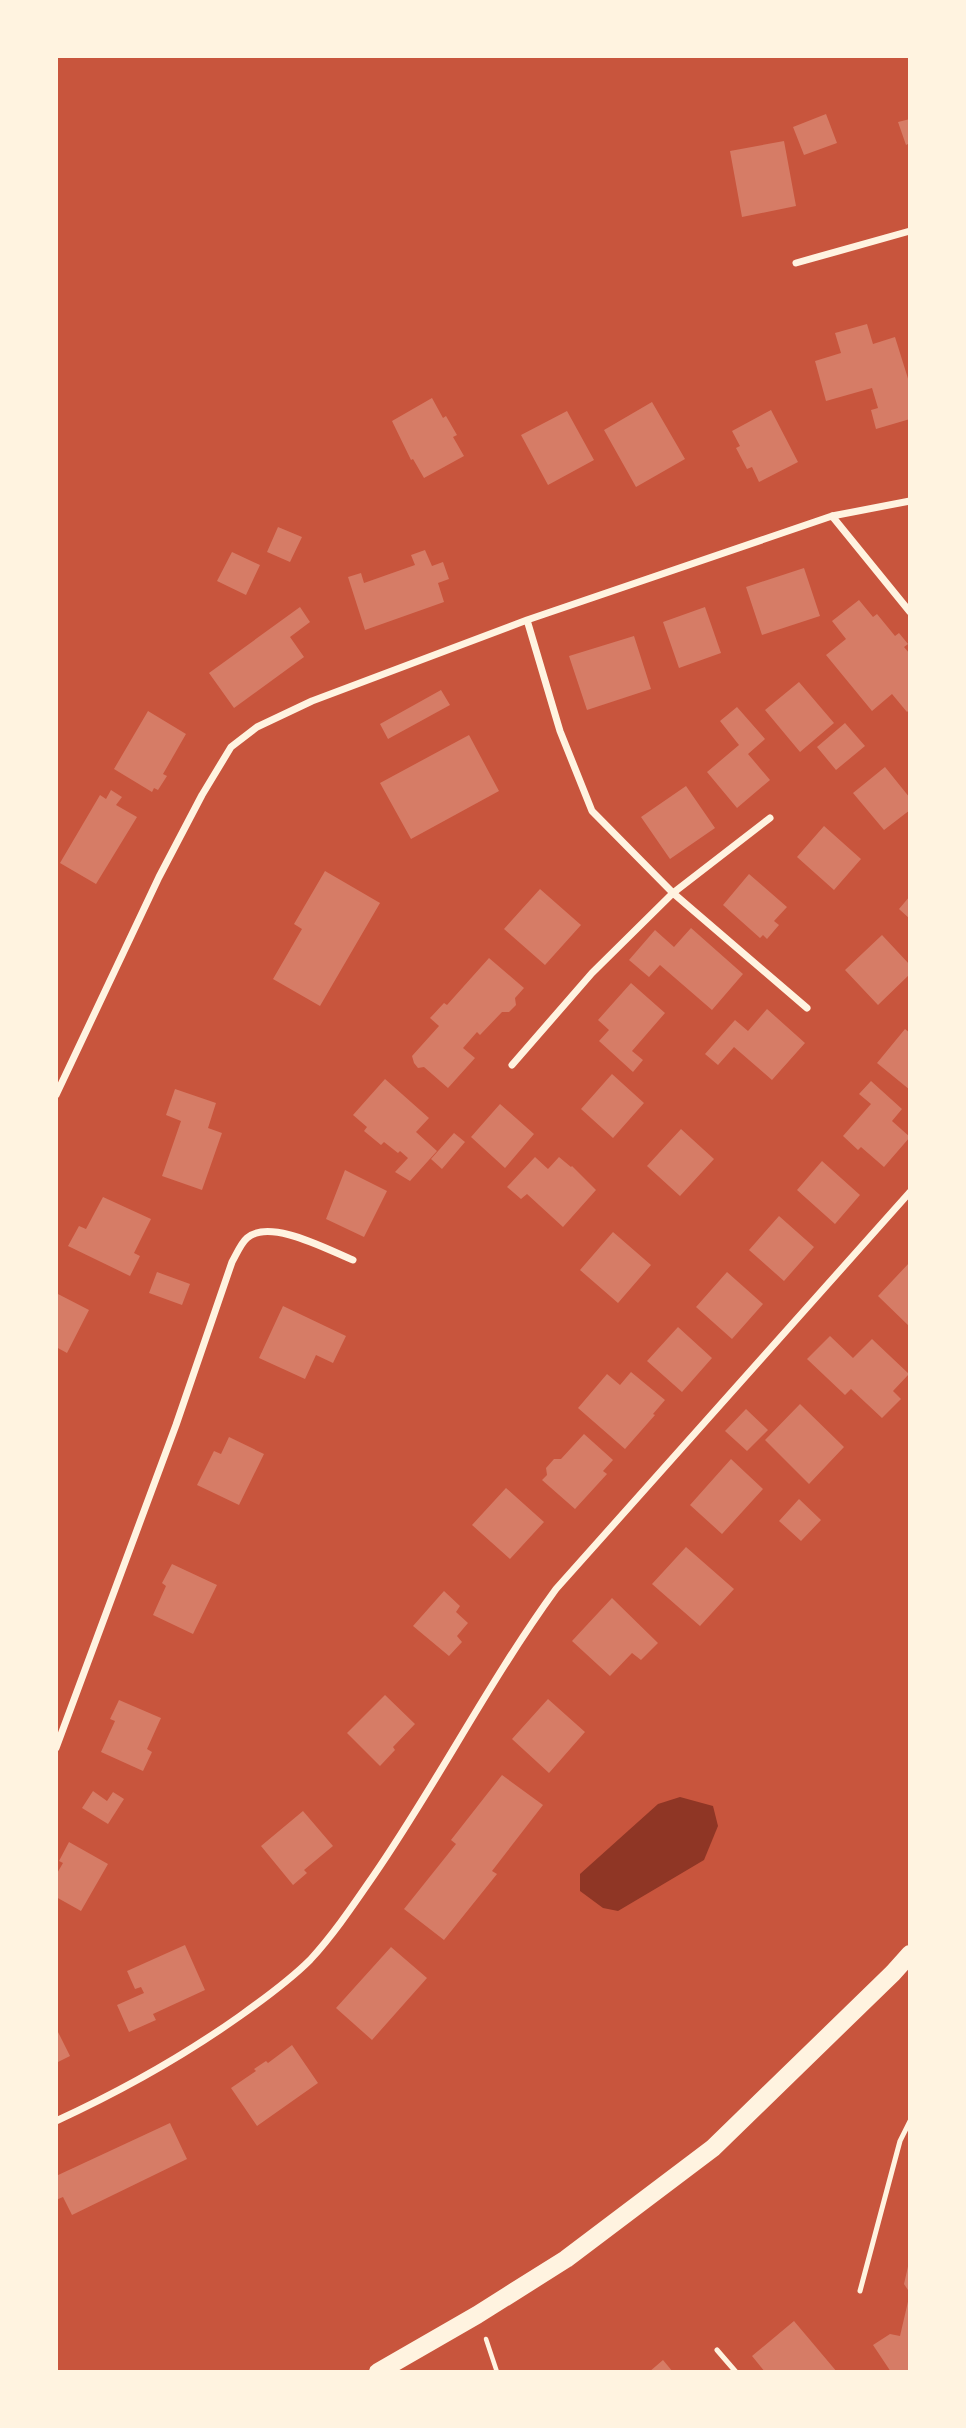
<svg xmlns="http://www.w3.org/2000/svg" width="966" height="2428" font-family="'Fira Sans',sans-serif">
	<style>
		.water { fill: #8f3625 }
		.building { fill: #d67c66 }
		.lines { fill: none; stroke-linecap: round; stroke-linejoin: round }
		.path { stroke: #fff3e0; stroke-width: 4.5 }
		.service { stroke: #fff3e0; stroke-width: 5 }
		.minor { stroke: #fff3e0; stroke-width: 7 }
		.primary { stroke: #fff3e0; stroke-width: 18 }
	</style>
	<rect width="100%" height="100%" fill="#c8553d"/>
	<!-- water -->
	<path class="water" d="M680,1797L713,1806L718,1826L704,1860L618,1911L603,1908L580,1891V1874L658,1804Z"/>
	<!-- building -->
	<path class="building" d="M826,114L837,143L804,155L793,127Z
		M910,119V143L906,145L898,122Z
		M784,141L796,206L742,217L730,151Z
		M867,324L873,344L895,337L910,385V419L876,429L871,410L878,408L872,388L826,401L815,361L841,353L835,333Z
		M432,398L443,418L446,416L457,435L453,437L464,456L424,478L413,459L411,460L392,421Z
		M652,402L685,459L636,487L604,430Z
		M771,410L798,462L759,482L752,467L747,469L736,448L740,446L732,431Z
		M567,411L594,460L548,485L521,435Z
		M278,527L302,537L290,562L267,552Z
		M425,550L432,566L443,562L449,579L438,583L444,602L365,630L348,577L361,573L364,583L415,565L411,555Z
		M232,552L260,565L246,595L217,581Z
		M804,568L820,616L762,635L746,587Z
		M859,600L873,617L877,614L895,636L899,633L908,644L904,647L910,654V709L907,712L892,694L872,711L826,655L846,639L832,621Z
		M300,607L310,622L290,637L304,657L234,708L209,673Z
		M705,607L721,653L679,668L663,622Z
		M634,636L651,689L587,710L569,656Z
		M799,682L834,723L800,752L765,710Z
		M441,690L450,705L388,739L380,724Z
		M737,707L765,739L748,754L770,780L737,808L707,772L739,745L720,721Z
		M148,711L186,734L163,774L167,776L158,790L154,788L152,792L114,769Z
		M845,723L865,746L836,770L817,747Z
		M469,735L499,791L411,839L380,783Z
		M885,767L910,798V810L884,830L853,793Z
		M686,786L715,828L670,859L641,817Z
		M111,790L122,797L116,805L137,817L96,884L60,863L100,795L106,799Z
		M824,826L861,859L834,890L797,857Z
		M325,871L380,903L320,1006L273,979L302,929L294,924Z
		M749,874L787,907L774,921L779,925L767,939L763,935L760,938L723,905Z
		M540,889L581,925L545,965L504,929Z
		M910,896V919L899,909Z
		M691,928L743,974L712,1010L660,965L649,977L629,960L655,930L674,947Z
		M882,935L910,965V974L878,1005L845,970Z
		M489,958L524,988L515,998L516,1005L509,1012H502L480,1035L477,1032L463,1048L475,1058L448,1088L424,1067L418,1068L414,1063L412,1056L439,1026L430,1018L444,1003L447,1005Z
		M631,983L665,1013L632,1051L643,1060L633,1072L599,1041L609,1030L598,1020Z
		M767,1009L805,1043L772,1080L734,1047L718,1065L705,1054L735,1020L748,1031Z
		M905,1029L910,1033V1090L877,1063Z
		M612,1074L644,1103L613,1138L581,1109Z
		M385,1079L429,1118L416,1132L437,1151L410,1181L395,1172L408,1158L400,1151L398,1153L384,1142L381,1145L364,1131L367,1127L353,1115Z
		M871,1081L902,1109L892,1121L910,1137L884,1167L861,1147L858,1150L843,1136L871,1104L859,1094Z
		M175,1089L216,1103L208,1128L222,1133L202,1190L162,1176L181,1121L166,1115Z
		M500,1104L534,1134L505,1168L471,1137Z
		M681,1129L714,1159L680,1196L647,1166Z
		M454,1133L465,1142L442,1169L431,1159Z
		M535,1157L548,1169L559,1157L571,1167L572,1166L596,1190L563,1227L527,1194L521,1199L507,1187Z
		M822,1161L860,1195L835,1224L797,1190Z
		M345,1170L387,1191L364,1237L326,1219Z
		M103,1197L151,1219L134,1253L140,1256L130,1276L68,1246L79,1226L86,1229Z
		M779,1216L814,1247L784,1281L749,1250Z
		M613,1232L651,1265L618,1303L580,1270Z
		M910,1262V1327L878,1296Z
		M157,1272L190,1284L182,1305L149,1293Z
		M727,1272L763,1304L732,1339L696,1307Z
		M56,1293L89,1310L67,1353L56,1347Z
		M283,1306L346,1336L333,1363L316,1355L305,1379L259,1358Z
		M678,1327L712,1358L682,1392L647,1361Z
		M830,1336L853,1358L872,1339L909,1374L893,1391L901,1399L882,1418L851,1389L845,1395L807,1359Z
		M631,1372L665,1400L653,1414L655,1415L625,1449L578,1408L607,1374L620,1385Z
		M800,1404L844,1447L809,1484L765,1440Z
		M746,1409L768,1430L747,1451L725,1431Z
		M584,1434L613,1460L603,1471L607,1474L575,1509L542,1480L547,1475L546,1468L554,1459H561Z
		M229,1437L264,1454L239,1505L197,1485L214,1451L221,1454Z
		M731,1459L763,1489L722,1534L690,1505Z
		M506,1488L544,1522L510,1559L472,1525Z
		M799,1499L821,1520L801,1541L779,1521Z
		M686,1547L734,1589L700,1626L652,1584Z
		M172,1564L217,1585L193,1634L153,1615L166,1586L162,1583Z
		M444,1591L460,1606L456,1612L468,1623L457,1636L462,1642L449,1656L413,1626Z
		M612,1598L658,1643L641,1660L632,1653L610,1676L572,1641Z
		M385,1695L415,1724L393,1747L395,1750L380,1766L347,1733Z
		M548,1699L585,1732L549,1773L512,1739Z
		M119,1700L161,1718L147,1749L152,1752L143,1771L101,1752L115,1721L110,1719Z
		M502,1775L543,1805L492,1871L497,1874L444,1940L404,1909L456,1844L451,1840Z
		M93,1791L107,1801L113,1792L124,1799L108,1824L82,1808Z
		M303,1811L333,1846L304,1870L307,1873L293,1885L261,1846Z
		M69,1842L108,1864L81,1911L56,1897V1875L63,1863L59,1861Z
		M185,1945L205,1990L153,2014L156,2020L129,2032L117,2005L144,1993L141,1987L135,1989L127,1971Z
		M391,1947L427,1978L372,2040L336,2008Z
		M56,2028L70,2056L56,2063Z
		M292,2045L318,2083L257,2126L231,2088L256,2071L254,2069L266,2061L268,2063Z
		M170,2123L187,2159L72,2215L63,2197L56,2200V2176Z
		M909,2262H910V2372H891L873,2345L890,2334L900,2336L910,2293L904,2284Z
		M794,2321L837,2372H765L752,2356Z
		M663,2360L673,2372H649Z"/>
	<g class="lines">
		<!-- path -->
		<path class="path" d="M486,2339L497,2372"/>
		<!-- service -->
		<path class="service" d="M860,2291L900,2141L910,2121
			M717,2350L736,2372"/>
		<!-- minor -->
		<path class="minor" d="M796,263L910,231
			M832,516L910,612
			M527,620L560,731L592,811L673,893L807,1008
			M512,1065L592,973L673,893L770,818
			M56,1095L159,877L202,795L231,747L257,727L312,701L527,620L832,516L910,501
			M56,1748L176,1425L232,1262C236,1255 241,1243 247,1238C270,1218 328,1250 353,1260
			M56,2121C121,2091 182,2057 240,2016C264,1999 289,1981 310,1960C334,1934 354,1904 374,1875C438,1782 489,1681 556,1589L910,1192"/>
		<!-- primary -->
		<path class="primary" d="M378,2372L477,2315L566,2259L713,2148L893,1973L910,1954"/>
	</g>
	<!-- border -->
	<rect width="966" height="2428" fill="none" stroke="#fff3e0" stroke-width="116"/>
</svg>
